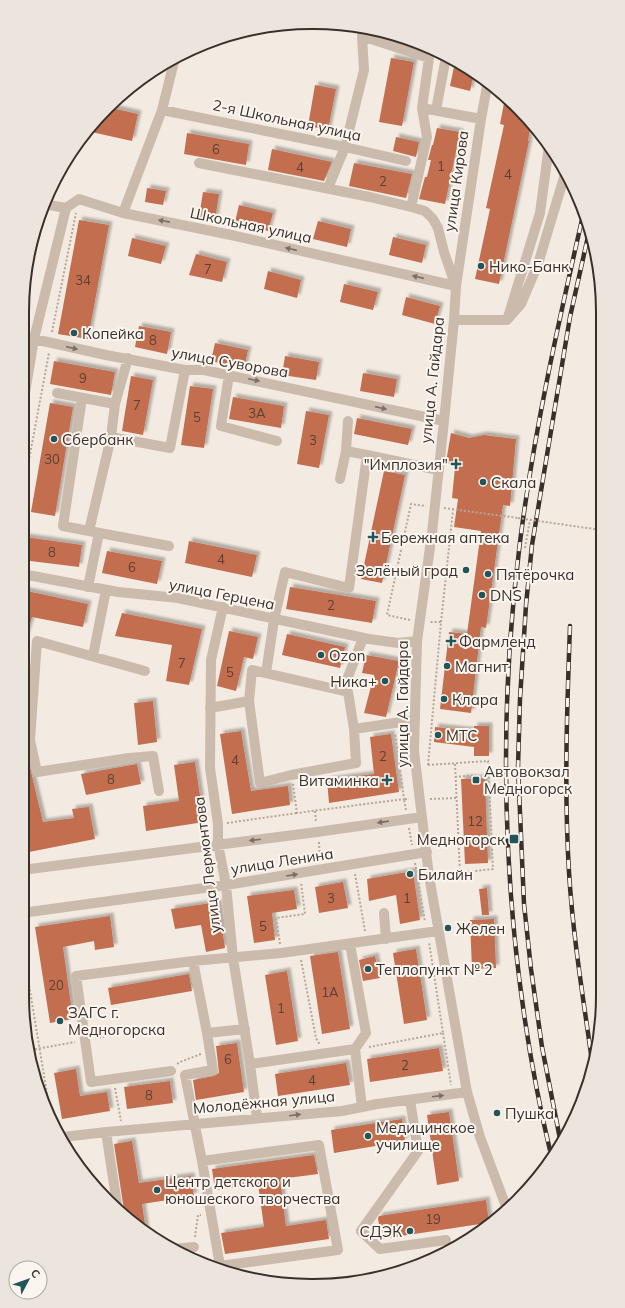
<svg xmlns="http://www.w3.org/2000/svg" width="625" height="1308" font-family="Mulish,sans-serif">
	<style>
		.building { fill: #c26e50; filter: url(#shadow) }
		.lines { fill: none; stroke-linecap: round; stroke-linejoin: round }
		.path { stroke: #b7a697; stroke-width: 2; stroke-dasharray: 2 2; stroke-linecap: butt }
		.minor { stroke: #cbbbad; stroke-width: 10 }
		.rail-casing { stroke: #3a302b; stroke-width: 4.5 }
		.rail { stroke: #faf5ee; stroke-width: 3; stroke-dasharray: 9; stroke-linecap: butt }
		.path-bridge { stroke: #b7a697; stroke-width: 2; stroke-dasharray: 2 2; stroke-linecap: butt }
		.oneway { fill: #7b6f66 }
		.poi-dot { fill: #21555a; stroke: #faf5ee; stroke-width: 1.5 }
		.labels { text-anchor: middle; dominant-baseline: central; stroke-width: 4; stroke-linejoin: round; paint-order: stroke }
		.number-label { font-size: 13px; fill: #5c4034 }
		.street-label { font-size: 15px; fill: #3a302b; stroke: #faf5ee }
		.poi-label { font-size: 15px; fill: #3a302b; stroke: #faf5ee; text-anchor: start }
		.rim { fill: none; stroke: #3a302b; stroke-width: 2 }
	</style>
	<defs>
		<filter id="shadow"><feDropShadow dx="3.5" dy="-3.5" stdDeviation="1" flood-color="#0004"/></filter>
	</defs>
	<rect width="100%" height="100%" fill="#f3ebe1"/>
	<!-- building -->
	<path class="building" d="M391,58L414,62L402,126L379,122Z
		M455,62L474,73L470,91L450,86Z
		M315,85L336,89L328,130L308,126Z
		M505,98L531,123L528,141H529L499,284L475,279L490,209L486,208L504,125L500,124Z
		M107,107L138,114L132,141L87,131Z
		M437,128L460,132L445,204L419,199L425,177H427L431,160H428L432,145H433Z
		M187,133L249,144L246,165L184,154Z
		M396,137L419,142L416,157L393,151Z
		M272,149L332,162L324,181L268,170Z
		M354,163L412,174L406,198L349,186Z
		M147,188L166,191L163,205L145,202Z
		M203,192L219,194L215,220L199,217Z
		M239,205L273,213L268,231L235,222Z
		M79,220L109,225L88,339L58,334Z
		M318,221L351,229L347,247L313,239Z
		M393,237L426,245L422,263L389,255Z
		M132,238L166,246L161,264L128,256Z
		M196,254L227,262L222,282L189,275Z
		M268,271L301,280L297,298L264,289Z
		M344,284L378,292L373,310L340,302Z
		M406,297L440,306L435,324L402,315Z
		M139,326L171,332L167,354L135,347Z
		M215,343L248,350L244,369L211,361Z
		M285,356L319,362L316,380L282,375Z
		M54,361L115,372L111,395L50,384Z
		M363,373L397,379L394,397L360,391Z
		M131,376L153,380L143,435L122,431Z
		M190,386L213,389L204,448L181,445Z
		M233,397L284,406L281,428L229,419Z
		M50,403L73,407L55,516L31,512Z
		M306,411L329,415L319,468L297,464Z
		M357,418L412,429L408,445L354,434Z
		M451,433L469,438L484,435L516,439L510,506L503,505L486,628L481,627L471,713L440,709L449,632L467,634L481,531L454,527L458,499L452,498L455,467L446,462Z
		M384,471L405,475L382,583L361,579Z
		M25,537L82,545L79,567L22,560Z
		M189,541L257,555L252,577L185,563Z
		M107,551L162,561L157,584L102,573Z
		M290,587L376,601L372,623L286,609Z
		M22,590L88,604L83,627L32,617L24,642H22Z
		M122,613L202,629L189,685L166,681L172,645L115,636Z
		M229,631L258,637L253,659L244,657L236,691L217,686Z
		M287,634L345,647L340,668L282,655Z
		M366,655L399,661L386,717L364,713L374,675L362,673Z
		M153,701L157,742L138,745L134,703Z
		M474,726H489V756H474V747L434,742L435,727L474,731Z
		M241,731L251,791L288,786L290,805L232,814L220,734Z
		M391,734L399,792L329,803L327,780L374,774L370,737Z
		M22,747H25L43,822L74,818L72,809L89,807L95,839L24,853L22,845Z
		M195,762L204,822L146,831L143,806L179,801L174,765Z
		M137,764L141,784L86,795L81,774Z
		M485,778L488,863L465,864L461,779Z
		M413,871L420,920L400,924L396,895L369,901L367,879Z
		M343,882L348,908L319,913L315,887Z
		M487,888L489,915H482L479,889Z
		M294,890L297,909L272,913L275,940L254,943L247,896Z
		M218,902L225,948L206,952L201,925L175,929L171,909Z
		M110,916L114,947L95,950L94,941L63,947L73,1019L50,1023L35,927Z
		M494,919L496,968L472,969L470,920Z
		M416,949L427,1020L404,1024L393,953Z
		M338,952L350,1029L322,1034L310,956Z
		M375,956L380,978L363,981L359,960Z
		M287,971L298,1041L276,1045L265,975Z
		M189,974L192,991L111,1005L108,988Z
		M237,1043L244,1092L196,1100L193,1080L214,1076L219,1073L216,1046Z
		M439,1048L443,1071L370,1082L367,1059Z
		M346,1063L350,1085L278,1096L275,1074Z
		M76,1069L80,1096L107,1092L110,1111L62,1119L54,1073Z
		M170,1081L173,1103L127,1109L124,1087Z
		M449,1112L459,1181L437,1185L427,1115Z
		M402,1119L405,1141L334,1153L331,1130Z
		M132,1141L139,1183L191,1176L194,1196L142,1204L146,1232L125,1217L114,1144Z
		M314,1155L318,1174L280,1179L286,1226L326,1220L329,1239L225,1254L221,1233L264,1227L258,1184L215,1190L212,1169Z
		M486,1200L489,1222L487,1223L381,1239L378,1218L379,1216Z"/>
	<g class="lines">
		<!-- path -->
		<path class="path" d="M52,332L76,213
			M22,497L49,353
			M444,508L518,518
			M525,548L530,520
			M410,620L387,615L411,504L426,506
			M441,622L453,510
			M455,764L460,873
			M428,765L441,622H430
			M428,765L488,761L493,869L438,875
			M455,777L475,775V778
			M293,784L297,813L404,799L395,733
			M430,799L457,798
			M406,810L404,799H409
			M315,811L316,822
			M227,823L297,813
			M409,828L412,845
			M319,842L320,860
			M415,863L425,922
			M355,874L365,931
			M22,942L50,1112
			M280,944L276,918L305,914L301,882
			M301,960L316,1038L320,1045
			M443,1033L451,1085
			M95,1038L104,1037
			M369,1047L443,1033L429,942
			M31,1050L75,1042
			M177,1064L180,1062L201,1054
			M115,1088L121,1121
			M195,1237L198,1215H201"/>
		<!-- minor -->
		<path class="minor" d="M488,81L481,119L456,286L454,320L444,421L432,533L417,641L414,751L429,876L467,1092L480,1137L507,1209
			M422,108L481,119
			M162,110L345,147L406,161
			M436,110L446,57
			M199,163L370,197L411,207L425,211L433,219L438,228L444,252L455,284
			M328,188L345,147L364,70L362,36L429,58L422,108L427,137L411,207
			M43,204L66,208L79,199L123,213L231,235L456,286
			M123,213L162,110L175,58
			M508,317L540,213L549,146
			M454,320H507L521,304L538,264L565,174
			M34,339L106,355L185,370H204L444,421
			M229,375L221,426L277,441
			M57,393L115,404
			M82,398L63,526L89,531
			M22,411L34,339L66,208
			M348,421L346,451L367,455
			M111,437L115,404L128,358
			M340,479L346,451
			M169,546L89,531L111,437L170,448L185,370
			M22,574L118,592L178,598L369,639L398,643L417,641
			M88,587L99,533
			M223,607L211,660L210,768L218,824V844L226,885L233,958L250,1064L257,1118
			M93,656L106,590
			M266,673L274,620L285,572L349,588L367,455L438,470
			M343,690L363,638
			M210,708L249,701L252,670L348,692L354,729L356,763L291,775L260,783L249,701
			M354,729L415,720
			M30,740L37,641L145,671
			M22,741L30,740L37,772L129,758L153,756L159,791
			M22,870L317,832L422,817
			M22,913L226,885L427,852
			M384,913L386,939
			M350,944L366,1033L355,1049
			M193,961L207,1033L245,1029
			M250,1064L355,1049L362,1107
			M171,1071L91,1082L76,976L193,961L281,953L438,931
			M410,1100L418,1151L361,1231L380,1249L446,1240
			M106,1132L118,1211
			M63,1137L106,1132L342,1111L377,1104L467,1092
			M202,1161L220,1266L338,1250L319,1145L202,1161L185,1075L213,1070L207,1033
			M173,1249L194,1247"/>
		<!-- rail casing -->
		<g class="rail-casing">
			<path id="rail" d="M570,626C567,708 564,790 569,872C573,938 584,1003 593,1068
				M601,645L602,689
				M561,1144L542,1047L531,969L524,904L518,767L520,699L526,605L532,545L570,317L589,232
				M552,1159C504,961 494,744 520,542C534,431 559,320 584,211"/>
		</g>
		<!-- rail -->
		<use href="#rail" class="rail"/>
		<!-- path-bridge -->
		<path class="path-bridge" d="M518,518L601,530"/>
	</g>
	<!-- one-way arrows -->
	<defs><path id="oneway-solid" d="M-6-.8H1V-3.2L6.5 0L1 3.2V.8H-6Z"/></defs>
	<g class="oneway">
		<use href="#oneway-solid" transform="translate(164 221) rotate(-169)"/>
		<use href="#oneway-solid" transform="translate(291 249) rotate(-167)"/>
		<use href="#oneway-solid" transform="translate(418 277) rotate(-167)"/>
		<use href="#oneway-solid" transform="translate(72 348) rotate(13)"/>
		<use href="#oneway-solid" transform="translate(254 380) rotate(12)"/>
		<use href="#oneway-solid" transform="translate(381 408) rotate(13)"/>
		<use href="#oneway-solid" transform="translate(383 822) rotate(172)"/>
		<use href="#oneway-solid" transform="translate(255 840) rotate(173)"/>
		<use href="#oneway-solid" transform="translate(292 875) rotate(-9)"/>
		<use href="#oneway-solid" transform="translate(438 1096) rotate(-7)"/>
		<use href="#oneway-solid" transform="translate(295 1115) rotate(-7)"/>
	</g>
	<!-- markers -->
	<g class="poi-dot">
		<circle cx="481" cy="266" r="4"/>
		<circle cx="74" cy="333" r="4"/>
		<circle cx="54" cy="439" r="4"/>
		<path d="M454 458h4v4h4v4h-4v4h-4v-4h-4v-4h4z"/>
		<circle cx="483" cy="482" r="4"/>
		<path d="M371 531h4v4h4v4h-4v4h-4v-4h-4v-4h4z"/>
		<circle cx="466" cy="570" r="4"/>
		<circle cx="488" cy="574" r="4"/>
		<circle cx="482" cy="595" r="4"/>
		<path d="M449 635h4v4h4v4h-4v4h-4v-4h-4v-4h4z"/>
		<circle cx="321" cy="655" r="4"/>
		<circle cx="447" cy="666" r="4"/>
		<circle cx="385" cy="681" r="4"/>
		<circle cx="444" cy="699" r="4"/>
		<circle cx="438" cy="735" r="4"/>
		<path d="M385 774h4v4h4v4h-4v4h-4v-4h-4v-4h4z"/>
		<rect x="472" y="776" width="8" height="8" rx="2"/>
		<rect x="509" y="834" width="10" height="10" rx="2"/>
		<circle cx="410" cy="874" r="4"/>
		<circle cx="448" cy="928" r="4"/>
		<circle cx="368" cy="969" r="4"/>
		<circle cx="60" cy="1021" r="4"/>
		<circle cx="497" cy="1113" r="4"/>
		<circle cx="368" cy="1136" r="4"/>
		<circle cx="157" cy="1190" r="4"/>
		<circle cx="410" cy="1231" r="4"/>
	</g>
	<g class="labels">
		<!-- number labels -->
		<g class="number-label">
			<text x="216" y="149">6</text>
			<text x="441" y="166">1</text>
			<text x="300" y="167">4</text>
			<text x="508" y="174">4</text>
			<text x="383" y="181">2</text>
			<text x="208" y="269">7</text>
			<text x="83" y="280">34</text>
			<text x="153" y="340">8</text>
			<text x="83" y="378">9</text>
			<text x="137" y="405">7</text>
			<text x="257" y="413">3А</text>
			<text x="197" y="417">5</text>
			<text x="313" y="440">3</text>
			<text x="52" y="459">30</text>
			<text x="52" y="552">8</text>
			<text x="221" y="559">4</text>
			<text x="132" y="567">6</text>
			<text x="331" y="605">2</text>
			<text x="182" y="663">7</text>
			<text x="230" y="672">5</text>
			<text x="383" y="756">2</text>
			<text x="235" y="760">4</text>
			<text x="111" y="779">8</text>
			<text x="475" y="821">12</text>
			<text x="331" y="898">3</text>
			<text x="407" y="898">1</text>
			<text x="263" y="926">5</text>
			<text x="56" y="985">20</text>
			<text x="330" y="992">1А</text>
			<text x="281" y="1008">1</text>
			<text x="228" y="1059">6</text>
			<text x="405" y="1065">2</text>
			<text x="312" y="1080">4</text>
			<text x="149" y="1095">8</text>
			<text x="433" y="1219">19</text>
		</g>
		<!-- street labels -->
		<g class="street-label">
			<text transform="translate(287 120) rotate(12)">2-я Школьная улица</text>
			<text transform="translate(456 181) rotate(-82)">улица Кирова</text>
			<text transform="translate(251 225) rotate(12)">Школьная улица</text>
			<text transform="translate(230 362) rotate(10)">улица Суворова</text>
			<text transform="translate(432 380) rotate(-84)">улица А. Гайдара</text>
			<text transform="translate(222 594) rotate(11)">улица Герцена</text>
			<text transform="translate(402 704) rotate(-90)">улица А. Гайдара</text>
			<text transform="translate(282 861) rotate(-9)">улица Ленина</text>
			<text transform="translate(207 865) rotate(-97)">улица Лермонтова</text>
			<text transform="translate(264 1102) rotate(-5)">Молодёжная улица</text>
		</g>
		<!-- poi labels -->
		<g class="poi-label">
			<text x="489" y="266">Нико-Банк</text>
			<text x="82" y="333">Копейка</text>
			<text x="62" y="439">Сбербанк</text>
			<text x="448" y="464" text-anchor="end">"Имплозия"</text>
			<text x="491" y="482">Скала</text>
			<text x="381" y="537">Бережная аптека</text>
			<text x="458" y="570" text-anchor="end">Зелёный град</text>
			<text x="496" y="574">Пятёрочка</text>
			<text x="490" y="595">DNS</text>
			<text x="459" y="641">Фармленд</text>
			<text x="329" y="655">Ozon</text>
			<text x="455" y="666">Магнит</text>
			<text x="377" y="681" text-anchor="end">Ника+</text>
			<text x="452" y="699">Клара</text>
			<text x="446" y="735">МТС</text>
			<text x="484" y="771">Автовокзал<tspan x="484" dy="17">Медногорск</tspan></text>
			<text x="379" y="780" text-anchor="end">Витаминка</text>
			<text x="505" y="839" text-anchor="end">Медногорск</text>
			<text x="418" y="874">Билайн</text>
			<text x="456" y="928">Желен</text>
			<text x="376" y="969">Теплопункт № 2</text>
			<text x="68" y="1012">ЗАГС г.<tspan x="68" dy="17">Медногорска</tspan></text>
			<text x="505" y="1113">Пушка</text>
			<text x="376" y="1127">Медицинское<tspan x="376" dy="17">училище</tspan></text>
			<text x="165" y="1181">Центр детского и<tspan x="165" dy="17">юношеского творчества</tspan></text>
			<text x="402" y="1231" text-anchor="end">СДЭК</text>
		</g>
	</g>
	<!-- crop -->
	<path d="M0 0H625V1308H0ZM312 29H313A283 283 0 0 1 596 312V996A283 283 0 0 1 313 1279H312A283 283 0 0 1 29 996V312A283 283 0 0 1 312 29Z" fill="#ebe5de" fill-rule="evenodd"/>
	<path class="rim" d="M312 29H313A283 283 0 0 1 596 312V996A283 283 0 0 1 313 1279H312A283 283 0 0 1 29 996V312A283 283 0 0 1 312 29Z"/>
	<!-- north arrow -->
	<g transform="translate(28 1280) rotate(49)"><circle r="19" fill="#faf5ee" stroke="#ada6a0"/>
	<path d="M0-3L7 15L0 10L-7 15Z" fill="#21555a"/>
	<text y="-6" font-size="11" font-weight="bold" text-anchor="middle" fill="#3a302b">С</text>
	</g>
</svg>
